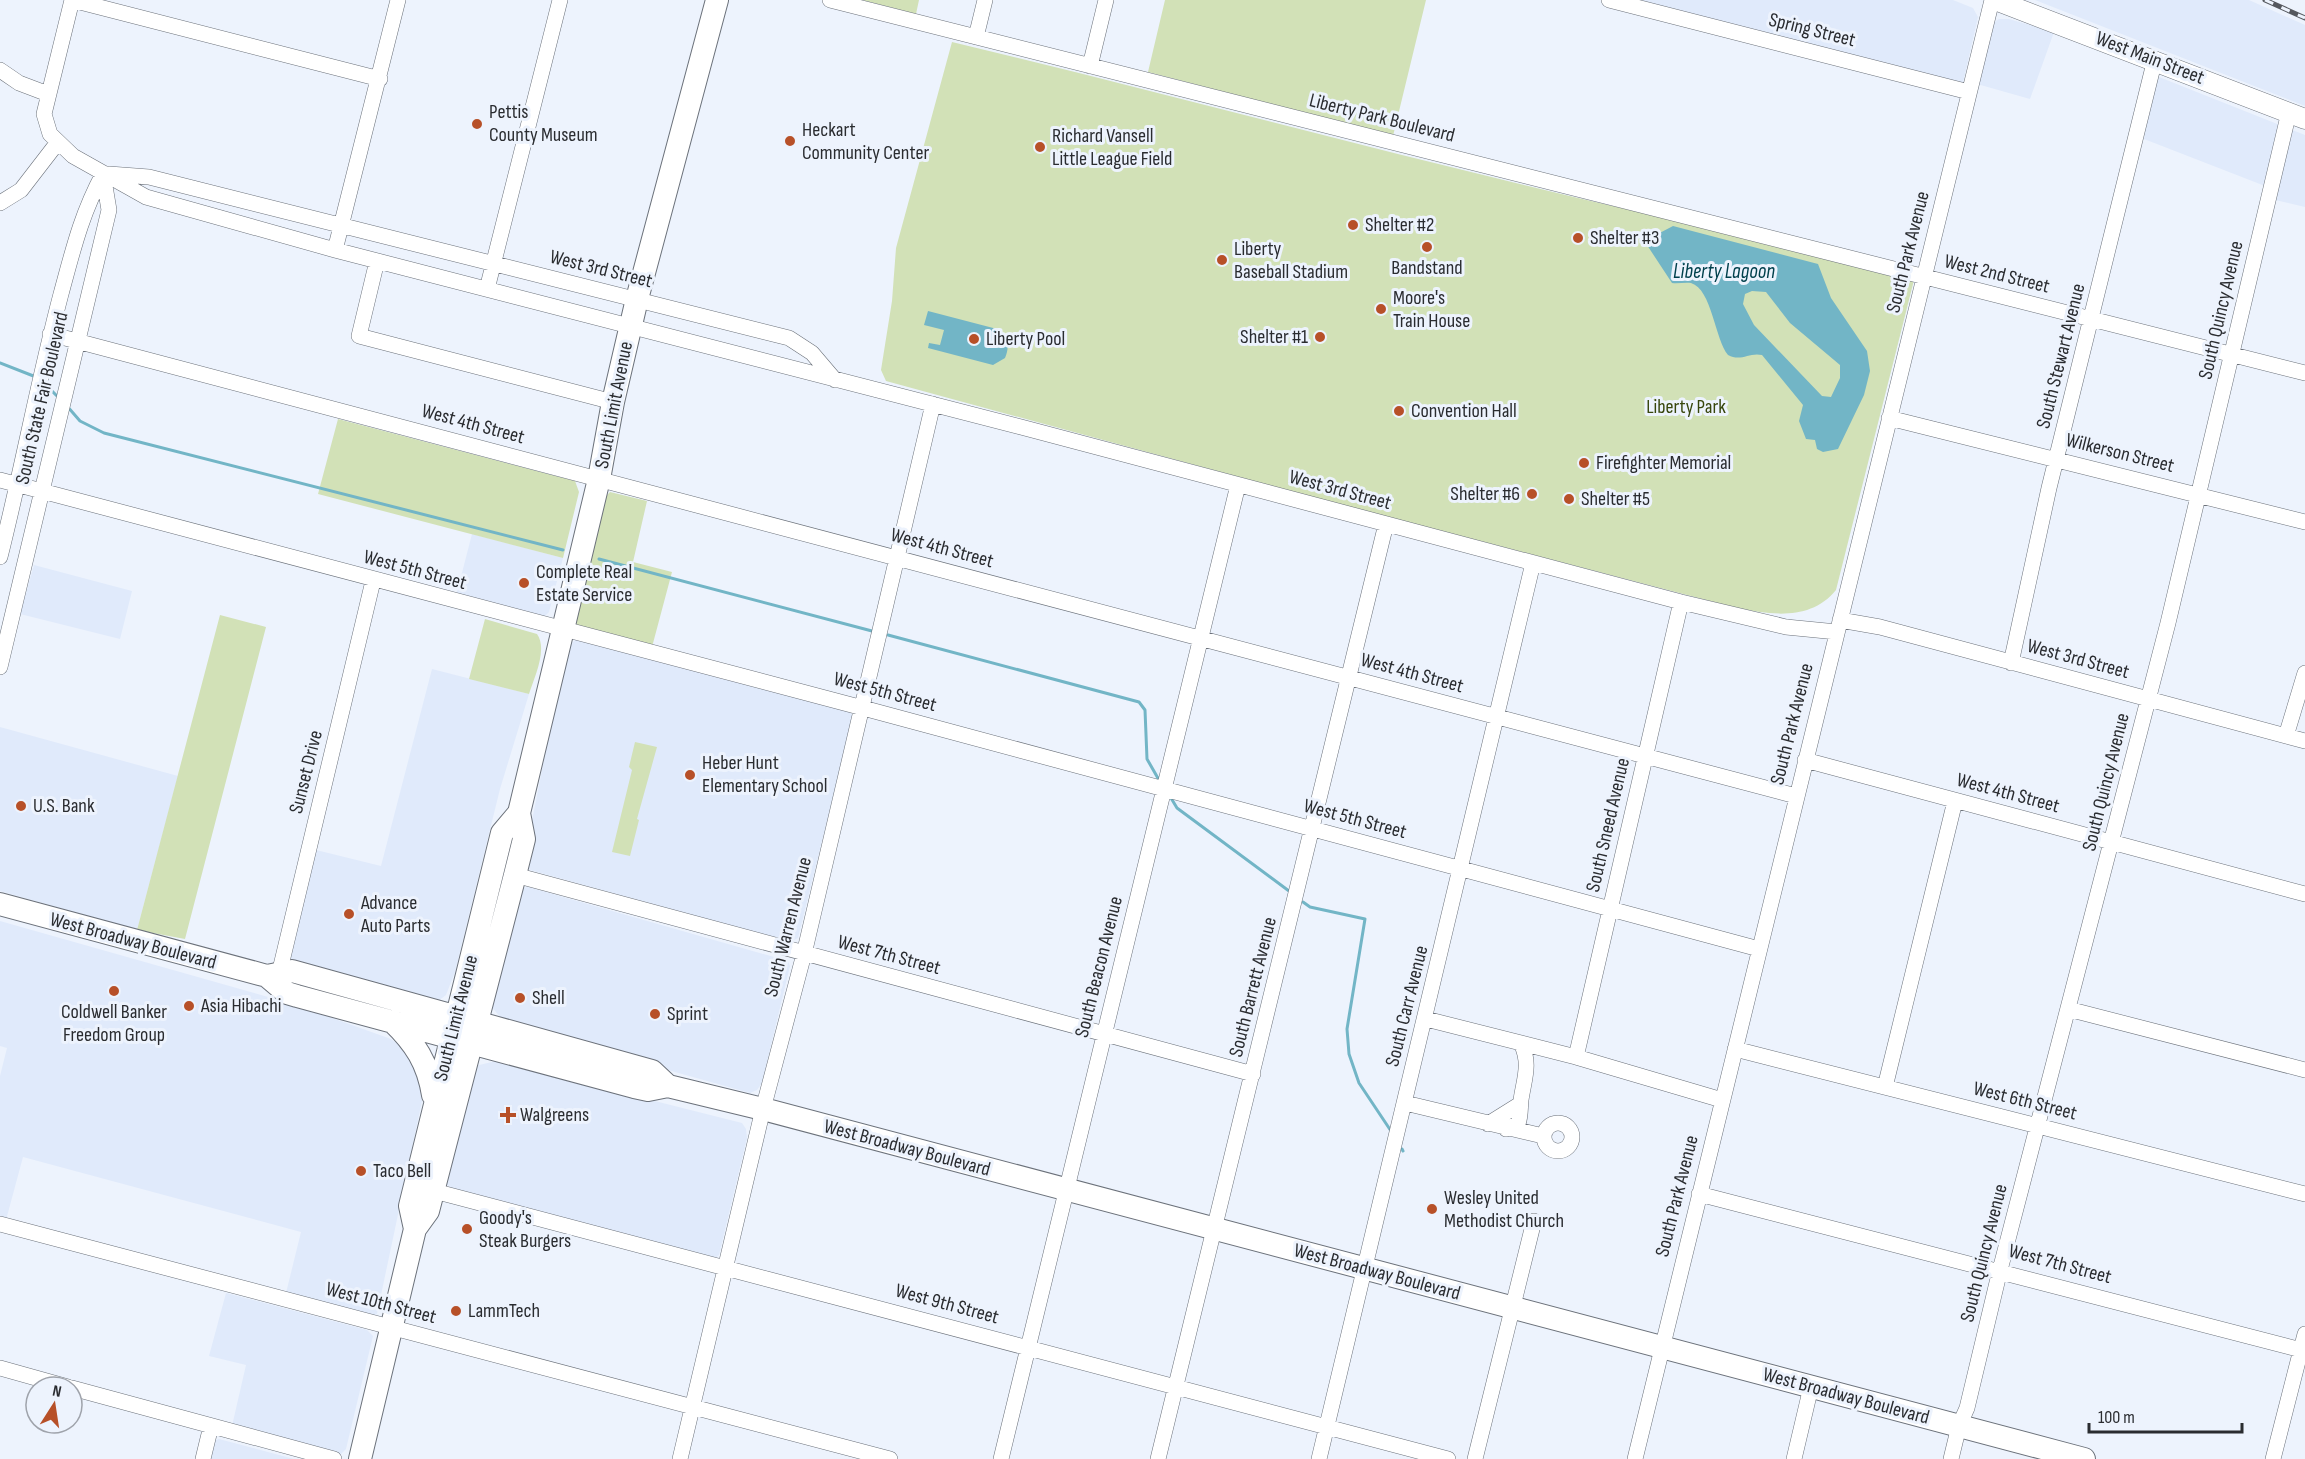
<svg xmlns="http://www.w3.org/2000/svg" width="2305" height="1459" font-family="'Sofia Sans Condensed',sans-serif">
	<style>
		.built { fill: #e0eafb }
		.green { fill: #d2e1b7 }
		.water { fill: #72b5c6; fill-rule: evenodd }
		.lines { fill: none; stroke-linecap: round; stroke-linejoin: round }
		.stream { stroke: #72b5c6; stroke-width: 3 }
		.minor-casing { stroke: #6b717a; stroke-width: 16 }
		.major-casing { stroke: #6b717a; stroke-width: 21 }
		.highway-casing { stroke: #6b717a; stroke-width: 24 }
		.minor { stroke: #fff; stroke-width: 15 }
		.major { stroke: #fff; stroke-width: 20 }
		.highway { stroke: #fff; stroke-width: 22 }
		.rail-casing { stroke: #55585e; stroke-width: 5 }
		.rail { stroke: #edf3fd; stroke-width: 3; stroke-dasharray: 9; stroke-linecap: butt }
		.poi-dot { fill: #b75028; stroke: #edf3fd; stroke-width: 2 }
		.labels { text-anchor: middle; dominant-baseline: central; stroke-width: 6; stroke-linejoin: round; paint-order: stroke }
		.street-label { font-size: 20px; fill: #2a2c30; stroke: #edf3fd }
		.poi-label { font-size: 20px; fill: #2a2c30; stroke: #edf3fd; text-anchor: start }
		.park-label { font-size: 20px; fill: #37460c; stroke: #edf3fd }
		.water-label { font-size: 21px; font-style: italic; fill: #00404c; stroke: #edf3fd }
	</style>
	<rect width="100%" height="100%" fill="#edf3fd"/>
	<!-- built -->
	<path class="built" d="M1622,0H1953L1973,8L1978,17L1962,87Z
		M2035,0H2249L2305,25V106Z
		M1999,19H2009L2054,32L2030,99L1977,84L1991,24Z
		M2159,77L2305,135V207L2263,197L2265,186L2144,139L2153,86Z
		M472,534L563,558L549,612L544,617L456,596Z
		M34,565L132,591L120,639L20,614Z
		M576,640L850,712L853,716L798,938L790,942L530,870L524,861L556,699L570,644Z
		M432,669L529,694L500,789L455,972L446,995L438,1001L290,962L287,955L312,849L381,866Z
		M0,727L178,776L137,930L0,891Z
		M528,887L788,961L790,966L762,1083L757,1090L750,1093L507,1025L490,1005L518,889Z
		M0,921L293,1004L391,1039L405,1050L421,1082L422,1101L377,1314L371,1316L286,1293L301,1232L23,1157L6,1220L0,1218V1076L7,1048L0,1046Z
		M496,1061L742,1123L746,1129L747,1138L719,1255L715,1258L453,1189L447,1185L445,1182L475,1066Z
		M226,1293L367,1330L373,1336L346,1449L340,1455L232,1426L246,1365L209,1356Z
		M219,1439L294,1459H208L213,1441Z"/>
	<!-- green -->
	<path class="green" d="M862,0H919L916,14Z
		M1165,0H1426L1393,136L1148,72Z
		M952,42C1178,96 1403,158 1630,210L1659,212L1914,280L1836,590C1811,621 1771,615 1737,608L1327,501L886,381L881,370L892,301L896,248Z
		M338,419L575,481L579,492L563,558L318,494Z
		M610,492L647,501L633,562L672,572L652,647L581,628L576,624L575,615L605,497Z
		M220,615L266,627L185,939L137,930Z
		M485,619L537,634C548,649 534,678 529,694L469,679Z
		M635,742L657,747L637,819L639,820L630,856L612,852L632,770L629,767Z"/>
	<!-- water -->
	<path class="water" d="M1673,226L1818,264L1831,298L1867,351L1870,371L1864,395L1838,449L1823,452L1817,449L1815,440L1806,439L1799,421L1803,405L1762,355C1749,352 1741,362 1728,355C1715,340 1712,289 1691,283C1685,282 1678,284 1672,283L1647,245L1652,237ZM1752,291L1766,292L1790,323L1840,365V378L1831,397L1822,396L1754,325L1743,304L1745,294Z
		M928,311L997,329C1008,337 1010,346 1005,358L993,365L928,348L929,343L940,345L944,330L924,325Z"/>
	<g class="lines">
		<!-- stream -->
		<path class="stream" d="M0,363L36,377
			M46,385L58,397
			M67,406L80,421L104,433L563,550
			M599,559L872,631
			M888,635L1139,702L1145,710L1147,759L1159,780
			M1171,798L1177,808L1289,891
			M1303,902L1310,907L1365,919L1347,1029L1349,1054L1359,1083L1391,1131
			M1402,1149L1403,1151"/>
		<!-- minor casing -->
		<g class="minor-casing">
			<path id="minor" d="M72,0L44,114L50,134L73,156L146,197L335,250L1021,427L1681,602L1786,627L1837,632
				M72,0L380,79
				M830,0L2305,373
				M1609,0L1969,92
				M976,37L985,0
				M1090,66L1106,0
				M0,70L19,83L48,94
				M109,174L149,177L789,338L812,353L835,380
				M0,203L21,190L58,142
				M335,250L398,0
				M377,261L359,336L613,402
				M487,289L560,0
				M50,334L1796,796
				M1889,418L2305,522
				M0,480L863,708L1759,949
				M0,557C22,470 38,381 61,294C73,250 81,215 103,174
				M1840,620L1880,627L2305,741
				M2011,663L2049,488L2155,59
				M0,667L109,210L103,174
				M2286,736L2305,673
				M1805,760L2305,894
				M515,875L1253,1074
				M279,974L373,581
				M2068,1009L2305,1070
				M1426,1019L1576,1057L1722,1100
				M1735,1049L2305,1194
				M1576,1057L1681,602
				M1885,1087L1955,801
				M1405,1103L1543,1136
				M1544 1137a14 14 0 1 1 28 0a14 14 0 1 1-28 0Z
				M1488,1124L1520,1104
				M1506,1129L1518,1124C1521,1115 1520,1109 1521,1100C1524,1079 1531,1064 1521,1043
				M434,1191L1448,1459
				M1699,1194L2305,1351
				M0,1224L890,1459
				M0,1368L68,1387
				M72,1388L334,1459
				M203,1459L211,1426
				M680,1459L763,1109L804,954L933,404
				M1001,1459L1238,485
				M1158,1459L1386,524
				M1319,1459L1533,563
				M1475,1459L1534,1221
				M1635,1459L1992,0
				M1794,1459L1811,1387
				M1951,1459L1959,1426L1967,1408L2000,1270L2168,623L2289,112
				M2273,1459L2305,1334"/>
		</g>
		<!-- major casing -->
		<g class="major-casing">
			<path id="major" d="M1995,0L2305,119"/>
		</g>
		<!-- highway casing -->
		<g class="highway-casing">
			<path id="highway" d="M0,904L267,976L287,993L297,996L634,1087L648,1090L668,1086L763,1109L2084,1459
				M267,976L292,971L652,1071L668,1086
				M392,1021C415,1043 428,1063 433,1095
				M415,1229L410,1206L502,833L519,813
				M360,1459L415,1229L428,1211L515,875L524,839L519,813L599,479L613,402L637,299L717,0"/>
		</g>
		<!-- minor -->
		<use href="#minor" class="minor"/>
		<!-- major -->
		<use href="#major" class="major"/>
		<!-- highway -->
		<use href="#highway" class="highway"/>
		<!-- rail casing -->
		<g class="rail-casing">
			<path id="rail" d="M2265,0L2305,18"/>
		</g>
		<!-- rail -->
		<use href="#rail" class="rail"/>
	</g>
	<!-- markers -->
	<g class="poi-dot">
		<circle cx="477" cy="124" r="6"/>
		<circle cx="790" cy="141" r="6"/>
		<circle cx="1040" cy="147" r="6"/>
		<circle cx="1353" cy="225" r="6"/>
		<circle cx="1578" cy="238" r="6"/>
		<circle cx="1427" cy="247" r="6"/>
		<circle cx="1222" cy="260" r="6"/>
		<circle cx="1381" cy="309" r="6"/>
		<circle cx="1320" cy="337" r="6"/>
		<circle cx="974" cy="339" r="6"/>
		<circle cx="1399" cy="411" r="6"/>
		<circle cx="1584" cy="463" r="6"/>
		<circle cx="1532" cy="494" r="6"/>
		<circle cx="1569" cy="499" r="6"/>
		<circle cx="524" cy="583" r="6"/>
		<circle cx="690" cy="775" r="6"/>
		<circle cx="21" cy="806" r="6"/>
		<circle cx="349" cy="914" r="6"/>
		<circle cx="114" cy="991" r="6"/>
		<circle cx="520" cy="998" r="6"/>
		<circle cx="189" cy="1006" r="6"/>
		<circle cx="655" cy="1014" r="6"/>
		<path d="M505 1106h6v6h6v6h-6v6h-6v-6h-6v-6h6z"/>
		<circle cx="361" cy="1171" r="6"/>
		<circle cx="1432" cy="1209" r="6"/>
		<circle cx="467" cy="1229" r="6"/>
		<circle cx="456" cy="1311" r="6"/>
	</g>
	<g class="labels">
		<!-- street labels -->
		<g class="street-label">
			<text transform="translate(1812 30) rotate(14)">Spring Street</text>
			<text transform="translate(2150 58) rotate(21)">West Main Street</text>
			<text transform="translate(1382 118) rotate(14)">Liberty Park Boulevard</text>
			<text transform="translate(1908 252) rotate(-76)">South Park Avenue</text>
			<text transform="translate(601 269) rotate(14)">West 3rd Street</text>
			<text transform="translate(1997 274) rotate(14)">West 2nd Street</text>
			<text transform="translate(2221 310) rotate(-77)">South Quincy Avenue</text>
			<text transform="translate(2061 356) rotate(-76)">South Stewart Avenue</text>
			<text transform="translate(42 398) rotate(-77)">South State Fair Boulevard</text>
			<text transform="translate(614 405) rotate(-79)">South Limit Avenue</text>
			<text transform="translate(473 424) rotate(15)">West 4th Street</text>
			<text transform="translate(2120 453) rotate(14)">Wilkerson Street</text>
			<text transform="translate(1340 490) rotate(15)">West 3rd Street</text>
			<text transform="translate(942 548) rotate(15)">West 4th Street</text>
			<text transform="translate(415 570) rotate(15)">West 5th Street</text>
			<text transform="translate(2078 659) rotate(15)">West 3rd Street</text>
			<text transform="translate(1412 673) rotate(15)">West 4th Street</text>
			<text transform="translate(885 692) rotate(15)">West 5th Street</text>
			<text transform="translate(1792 724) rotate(-76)">South Park Avenue</text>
			<text transform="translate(306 772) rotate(-76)">Sunset Drive</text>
			<text transform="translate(2106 782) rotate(-76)">South Quincy Avenue</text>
			<text transform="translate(2008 793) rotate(15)">West 4th Street</text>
			<text transform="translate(1355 819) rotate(15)">West 5th Street</text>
			<text transform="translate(1608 825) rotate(-77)">South Sneed Avenue</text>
			<text transform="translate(788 927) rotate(-76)">South Warren Avenue</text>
			<text transform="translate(133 941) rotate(15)">West Broadway Boulevard</text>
			<text transform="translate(889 955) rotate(15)">West 7th Street</text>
			<text transform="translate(1099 967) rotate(-76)">South Beacon Avenue</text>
			<text transform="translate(1253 987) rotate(-76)">South Barrett Avenue</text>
			<text transform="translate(1407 1006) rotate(-76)">South Carr Avenue</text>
			<text transform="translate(456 1018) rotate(-76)">South Limit Avenue</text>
			<text transform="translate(2025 1101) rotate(14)">West 6th Street</text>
			<text transform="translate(907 1148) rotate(15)">West Broadway Boulevard</text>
			<text transform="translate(1677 1196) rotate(-76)">South Park Avenue</text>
			<text transform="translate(1984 1253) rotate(-76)">South Quincy Avenue</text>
			<text transform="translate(2060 1264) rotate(15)">West 7th Street</text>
			<text transform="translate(1377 1272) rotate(15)">West Broadway Boulevard</text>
			<text transform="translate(381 1303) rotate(15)">West 10th Street</text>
			<text transform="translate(947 1304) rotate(15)">West 9th Street</text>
			<text transform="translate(1846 1396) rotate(15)">West Broadway Boulevard</text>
		</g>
		<!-- poi labels -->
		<g class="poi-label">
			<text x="489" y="112">Pettis<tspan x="489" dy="23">County Museum</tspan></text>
			<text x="802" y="130">Heckart<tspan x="802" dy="23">Community Center</tspan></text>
			<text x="1052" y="136">Richard Vansell<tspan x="1052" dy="23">Little League Field</tspan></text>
			<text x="1365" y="225">Shelter #2</text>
			<text x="1590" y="238">Shelter #3</text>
			<text x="1234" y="249">Liberty<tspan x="1234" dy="23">Baseball Stadium</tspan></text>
			<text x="1427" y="268" text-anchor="middle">Bandstand</text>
			<text x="1393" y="298">Moore's<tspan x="1393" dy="23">Train House</tspan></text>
			<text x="1308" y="337" text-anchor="end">Shelter #1</text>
			<text x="986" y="339">Liberty Pool</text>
			<text x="1411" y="411">Convention Hall</text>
			<text x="1596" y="463">Firefighter Memorial</text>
			<text x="1520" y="494" text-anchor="end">Shelter #6</text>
			<text x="1581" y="499">Shelter #5</text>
			<text x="536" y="572">Complete Real<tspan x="536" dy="23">Estate Service</tspan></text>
			<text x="702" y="763">Heber Hunt<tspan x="702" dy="23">Elementary School</tspan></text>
			<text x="33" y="806">U.S. Bank</text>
			<text x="361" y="903">Advance<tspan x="361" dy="23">Auto Parts</tspan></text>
			<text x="532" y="998">Shell</text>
			<text x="201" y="1006">Asia Hibachi</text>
			<text x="114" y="1012" text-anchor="middle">Coldwell Banker<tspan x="114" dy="23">Freedom Group</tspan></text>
			<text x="667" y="1014">Sprint</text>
			<text x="520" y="1115">Walgreens</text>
			<text x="373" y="1171">Taco Bell</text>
			<text x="1444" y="1198">Wesley United<tspan x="1444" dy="23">Methodist Church</tspan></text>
			<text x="479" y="1218">Goody's<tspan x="479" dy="23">Steak Burgers</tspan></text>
			<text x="468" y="1311">LammTech</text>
		</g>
		<!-- park labels -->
		<g class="park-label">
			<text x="1686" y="407">Liberty Park</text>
		</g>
		<!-- water labels -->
		<g class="water-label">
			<text x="1724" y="271">Liberty Lagoon</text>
		</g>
	</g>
	<!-- north arrow -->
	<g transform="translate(54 1405) rotate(12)"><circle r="28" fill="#edf3fd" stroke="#9fa3ab" stroke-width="1.5"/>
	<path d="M0-4.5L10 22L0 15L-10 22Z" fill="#b75028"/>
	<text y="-9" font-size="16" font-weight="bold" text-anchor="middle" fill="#2a2c30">N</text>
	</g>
	<!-- scale -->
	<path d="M2089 1423v9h153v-9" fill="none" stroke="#2a2c30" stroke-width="3"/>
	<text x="2098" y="1423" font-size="18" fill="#2a2c30" stroke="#edf3fd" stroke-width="4.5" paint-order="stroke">100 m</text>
</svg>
